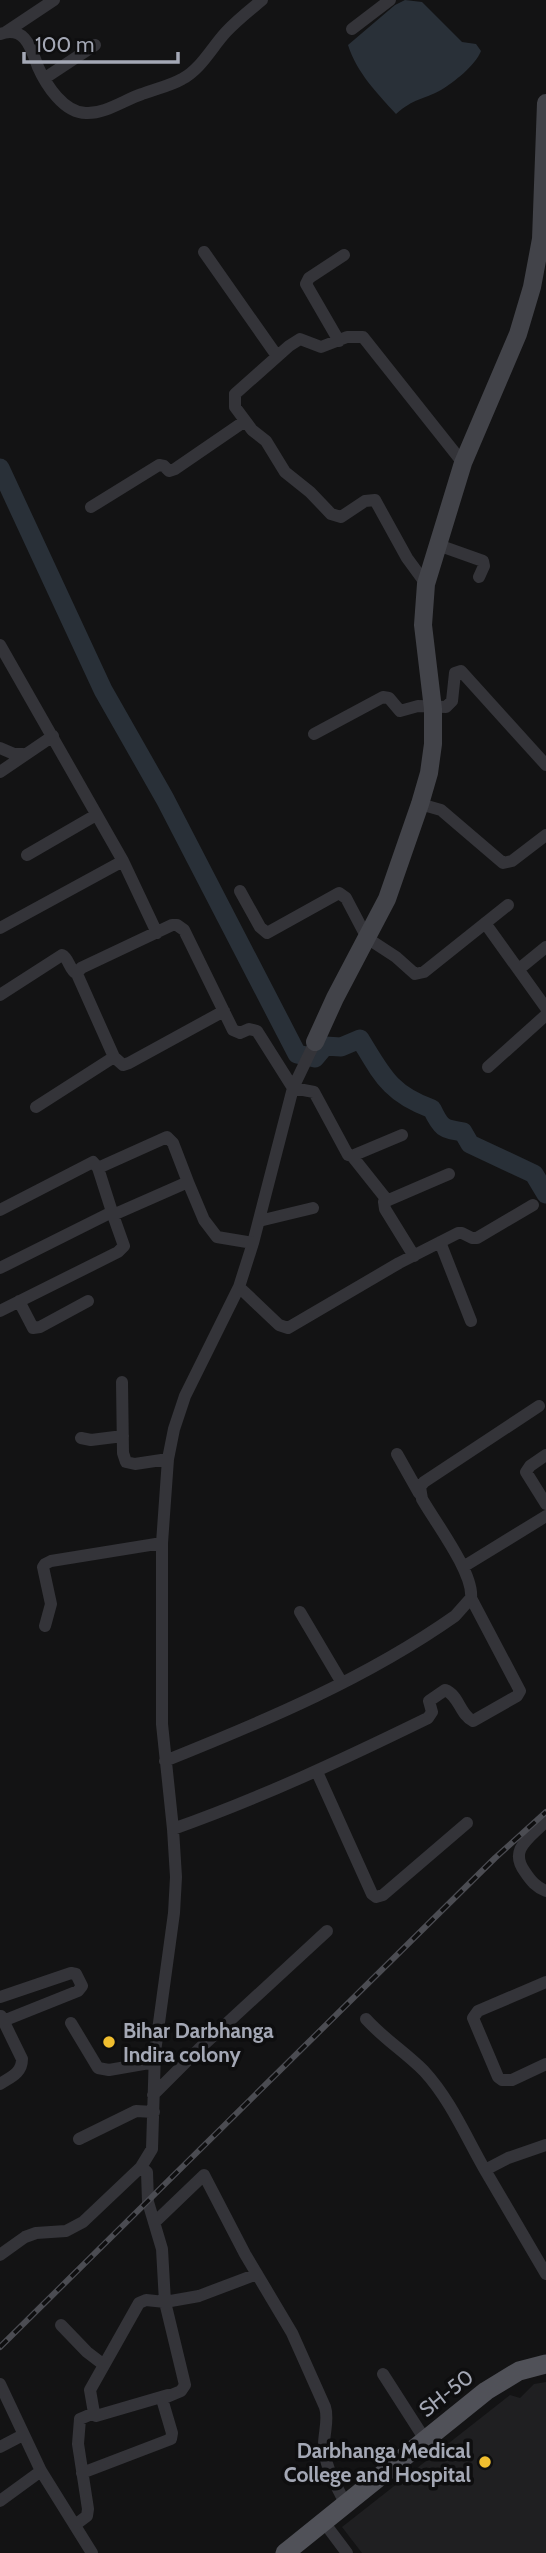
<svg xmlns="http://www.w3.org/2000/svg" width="546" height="2553" font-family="Cabin,sans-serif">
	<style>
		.built { fill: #1f1f21 }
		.water { fill: #293038 }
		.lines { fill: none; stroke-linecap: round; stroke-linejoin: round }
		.river { stroke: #293038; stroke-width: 19 }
		.street { stroke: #343439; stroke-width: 12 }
		.secondary { stroke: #424349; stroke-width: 18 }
		.primary { stroke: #505158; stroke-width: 19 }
		.rail-casing { stroke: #4b4c52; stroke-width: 6 }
		.rail { stroke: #0e0e0f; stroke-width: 3.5; stroke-dasharray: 10; stroke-linecap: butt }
		.poi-dot { fill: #f0be2f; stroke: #0e0e0f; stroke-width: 2.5 }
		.labels { text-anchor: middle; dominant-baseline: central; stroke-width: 7; stroke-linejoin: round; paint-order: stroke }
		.poi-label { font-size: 21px; font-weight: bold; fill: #a4a8b5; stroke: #0e0e0f; text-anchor: start }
		.street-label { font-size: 21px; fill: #a4a8b5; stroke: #0e0e0f }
	</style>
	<rect width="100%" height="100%" fill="#131314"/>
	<!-- built -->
	<path class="built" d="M546,2382V2553H362L342,2527L510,2395L520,2398L534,2384Z"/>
	<!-- water -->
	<path class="water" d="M405,0L422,2L462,42L476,44L481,51C475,66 454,82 441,90C423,100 414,98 396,114C377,93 357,73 348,45L395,5Z"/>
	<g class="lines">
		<!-- river -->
		<path class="river" d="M0,468L103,690L165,799L297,1054L315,1058L325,1046L341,1047L360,1039C382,1075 390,1094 432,1109C441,1128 443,1129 463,1132L470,1144L534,1174L546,1194"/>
		<!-- street -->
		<path class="street" d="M352,29L390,0
			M6,32L54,0
			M0,34C25,25 31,48 38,67C46,85 64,113 86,113C105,114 124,100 142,94C155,89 170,86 182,79C201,69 212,47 226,32C237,20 250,10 262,0
			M45,78L95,45
			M204,252L277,356
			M339,341L306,284L309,278L344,255
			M91,507L159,465L164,466L169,471L175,469L245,421
			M438,545L483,561L484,566L479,577
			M426,584L407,558L375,500L365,501L341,517L331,514L310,492L285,472L266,441L252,430L235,407V394L289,346L300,339L321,347L347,337H363L463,463
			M0,645L123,861L157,933
			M314,734L383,697L389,698L400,711L418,706L446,707L452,701L455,673L461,671L546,765
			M0,748L14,754H23
			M0,772L53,736
			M420,804L441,810L503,863L512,861L546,835
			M27,855L96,815
			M240,891L260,927L267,933L339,893L346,898L367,938L396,957L415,974L424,972L508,905
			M485,923L546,1008
			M0,928L123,861
			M519,969L546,947
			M0,995L62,955C69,958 69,970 77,974
			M224,1011L129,1063L123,1065L114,1057L77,974L81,968L172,925H177L184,930L233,1030L240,1033L249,1029L257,1031L293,1088L314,1092L348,1155L352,1156L402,1135
			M488,1067L546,1015
			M36,1107L114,1057
			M352,1156L387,1200
			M98,1168L167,1137L173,1143L188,1182
			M0,1210L93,1162L98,1168L113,1215
			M259,1221L313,1208
			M440,1242L471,1321
			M414,1256L385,1209L384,1202L449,1174
			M0,1268L112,1212
			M239,1287L279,1325L288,1328L399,1263L458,1233H462L472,1238H477L533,1205
			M19,1301L33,1328L40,1327L88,1301
			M0,1311L118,1252L124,1246L113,1215L188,1182L204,1220L217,1237L253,1243
			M122,1382L123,1453L126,1462L135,1464L168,1459
			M81,1438L91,1440L123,1436
			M397,1454L419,1493
			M546,1455L530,1466L526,1472L546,1504
			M463,1567L546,1516
			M300,1612L342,1683
			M45,1626L51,1604L43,1567L45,1564L51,1561L162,1543
			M165,1761C265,1721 367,1678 455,1616L471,1598C474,1573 435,1522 422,1499L420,1487L424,1482L539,1406
			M317,1772L372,1894L376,1897L383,1895L467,1823
			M546,1821C530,1838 508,1849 525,1872C531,1881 536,1887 546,1891
			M173,1829C261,1798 344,1759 428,1718L432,1712L429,1701L445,1690C459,1695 460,1715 473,1721L517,1696L520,1691L471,1598
			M546,1982L478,2011L473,2018L498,2077L502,2080H512L546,2064
			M0,1997L71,1973L76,1974L82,1986L78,1991L3,2021
			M366,2019C384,2039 405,2052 424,2071C450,2099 466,2137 485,2170
			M71,2023L98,2068L109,2070L155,2062
			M0,2084C11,2077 22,2073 22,2059L1,2016
			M153,2095L199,2049L327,1931
			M79,2139L136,2111L154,2112
			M546,2145L508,2158L485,2170L546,2274
			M155,2222L204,2175L245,2254L292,2333L325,2407C329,2419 324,2432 324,2445C324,2465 336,2485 345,2503
			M0,2255L25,2237L36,2233L66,2231L83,2222L141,2167L152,2149L155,2052L174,1913L176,1877L173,1829L162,1724V1543L168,1459L174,1429L185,1396L239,1287L253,1243L293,1088L315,1042
			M61,2325L87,2352L104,2365
			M383,2374L424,2438
			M0,2384L41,2471L92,2553
			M96,2416L168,2395
			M0,2447L23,2435
			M82,2473L171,2439L172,2433L162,2399L181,2391L185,2385L165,2302L199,2296L257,2274
			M0,2501L41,2471
			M323,2521L347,2553
			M75,2525L87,2516L88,2509L78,2444L80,2419L94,2413L90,2390L139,2303L146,2300L165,2302L162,2249L148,2202L147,2172L141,2167"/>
		<!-- secondary -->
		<path class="secondary" d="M315,1042L335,998L387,899L420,804L429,773L433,744V709L423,625L426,584L463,463L518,334L532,287L541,239L546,103"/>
		<!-- primary -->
		<path class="primary" d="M285,2553L486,2391L519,2371L546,2364"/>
		<!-- rail casing -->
		<g class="rail-casing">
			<path id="rail" d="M0,2347L495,1858L546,1812"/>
		</g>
		<!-- rail -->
		<use href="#rail" class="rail"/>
	</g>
	<!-- markers -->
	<g class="poi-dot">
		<circle cx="109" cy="2042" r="7"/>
		<circle cx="485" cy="2462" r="7"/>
	</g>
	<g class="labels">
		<!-- poi labels -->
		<g class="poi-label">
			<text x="123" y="2030">Bihar Darbhanga<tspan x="123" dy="24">Indira colony</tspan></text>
			<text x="471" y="2450" text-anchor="end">Darbhanga Medical<tspan x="471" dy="24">College and Hospital</tspan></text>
		</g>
		<!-- street labels -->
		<g class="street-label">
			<text transform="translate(446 2393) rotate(-38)">SH-50</text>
		</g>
	</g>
	<!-- scale -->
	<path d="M24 52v10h154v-10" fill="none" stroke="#a4a8b5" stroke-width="3.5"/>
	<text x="35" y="52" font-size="21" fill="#a4a8b5" stroke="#0e0e0f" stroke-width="5" paint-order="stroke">100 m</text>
</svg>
